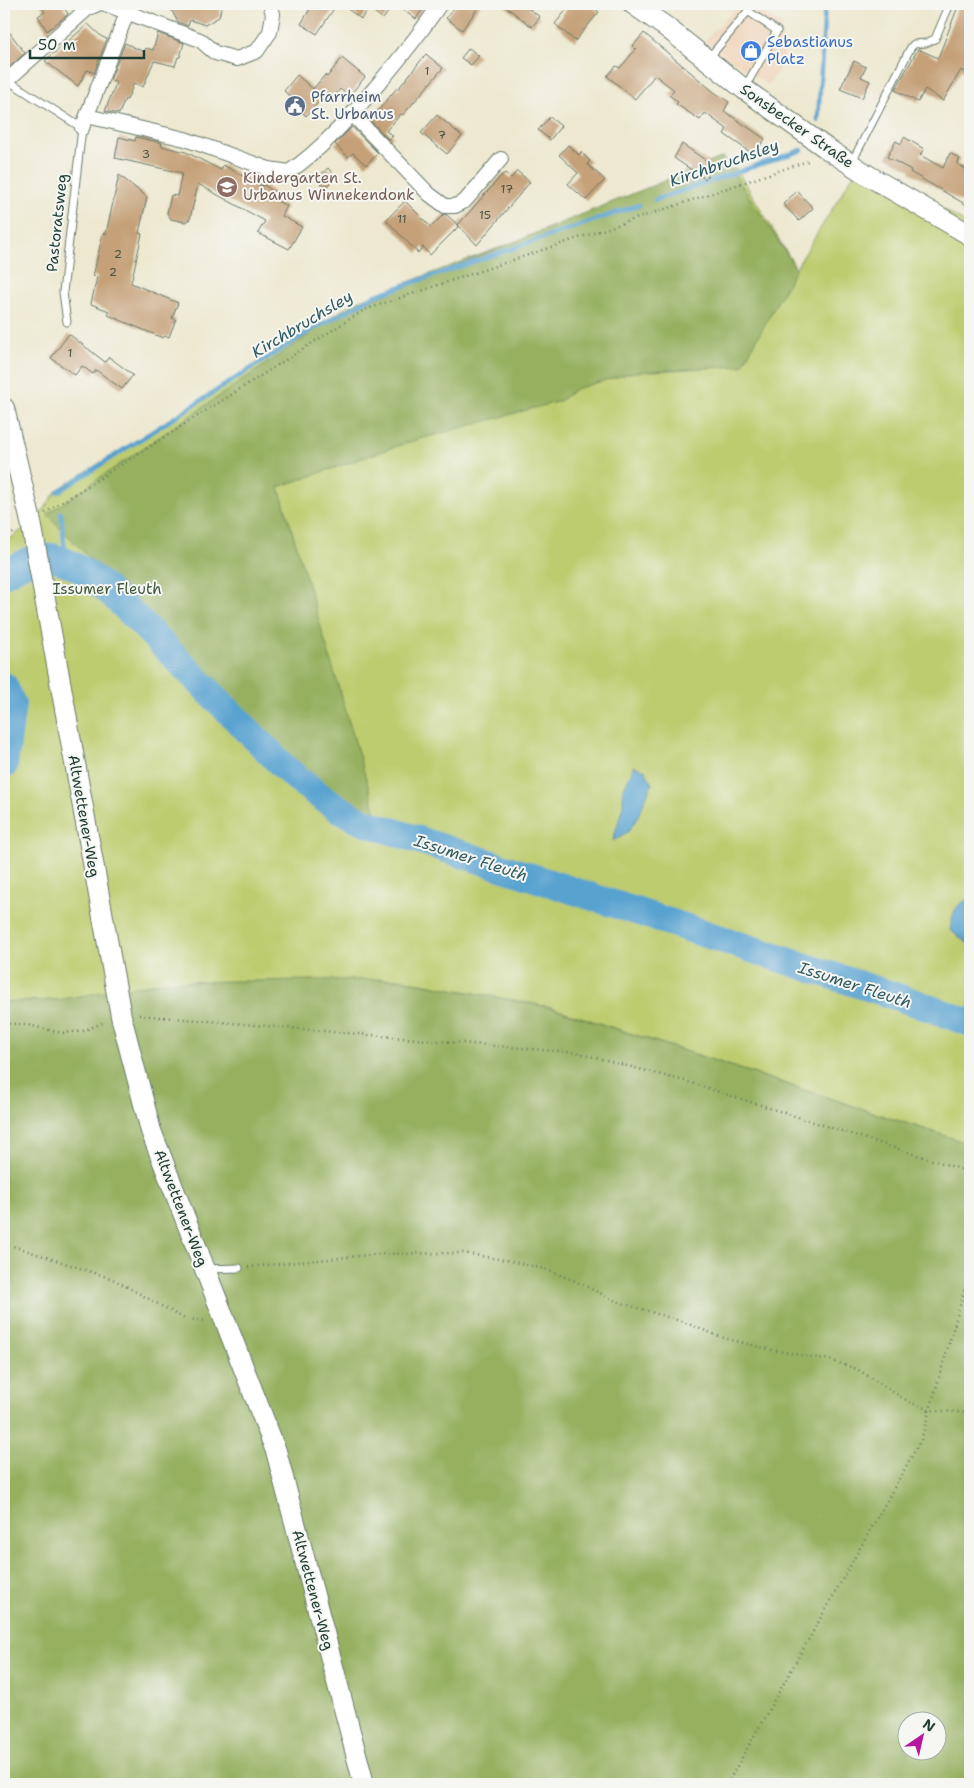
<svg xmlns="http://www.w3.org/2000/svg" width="974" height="1788" font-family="'Shantell Sans',sans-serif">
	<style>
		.built { fill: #f0d6bc }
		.green { fill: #bdcc6e; stroke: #6e8451 }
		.forest { fill: #96b061; stroke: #5a764a; fill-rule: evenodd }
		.water { fill: #59a2d0; stroke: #3c7082 }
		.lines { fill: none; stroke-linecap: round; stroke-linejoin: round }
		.stream { stroke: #59a2d0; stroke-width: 4.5 }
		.river { stroke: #59a2d0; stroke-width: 28 }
		.building { fill: #c5a078 }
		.lane-casing { stroke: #67796a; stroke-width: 9 }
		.street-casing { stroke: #67796a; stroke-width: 16 }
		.secondary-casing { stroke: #67796a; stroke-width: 22 }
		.path { stroke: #67796a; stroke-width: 2.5; stroke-dasharray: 1 4; stroke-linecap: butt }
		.lane { stroke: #fff; stroke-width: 7 }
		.street { stroke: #fff; stroke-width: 14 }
		.secondary { stroke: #fff; stroke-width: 20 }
		.labels { text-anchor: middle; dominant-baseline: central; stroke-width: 4; stroke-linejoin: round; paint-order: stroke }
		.number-label { font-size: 12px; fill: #485645 }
		.shop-label { font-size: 15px; fill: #366cbe; stroke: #f6f6f2; text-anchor: start }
		.service-label { font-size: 15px; fill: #4e5e75; stroke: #f6f6f2; text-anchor: start }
		.street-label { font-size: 15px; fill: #1f3d34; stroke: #f6f6f2 }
		.education-label { font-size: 15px; fill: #785e54; stroke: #f6f6f2; text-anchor: start }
		.park-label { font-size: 15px; fill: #3f5a40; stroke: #f6f6f2 }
		.water-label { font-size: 16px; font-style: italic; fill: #305b63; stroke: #f6f6f2 }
	</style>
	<rect width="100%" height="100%" fill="#f6f6f2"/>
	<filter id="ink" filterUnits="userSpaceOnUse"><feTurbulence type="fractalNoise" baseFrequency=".02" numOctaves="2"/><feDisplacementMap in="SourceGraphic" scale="10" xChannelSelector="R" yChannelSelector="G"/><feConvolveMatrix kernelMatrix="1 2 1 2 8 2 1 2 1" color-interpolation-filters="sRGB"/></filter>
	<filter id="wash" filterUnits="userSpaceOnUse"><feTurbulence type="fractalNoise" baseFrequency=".0096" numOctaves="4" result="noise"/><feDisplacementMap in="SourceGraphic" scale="20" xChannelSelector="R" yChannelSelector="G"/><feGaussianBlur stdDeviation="1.12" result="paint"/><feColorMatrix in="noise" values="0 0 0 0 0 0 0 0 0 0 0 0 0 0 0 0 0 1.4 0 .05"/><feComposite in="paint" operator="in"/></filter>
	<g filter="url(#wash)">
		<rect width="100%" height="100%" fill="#ede8cf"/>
		<!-- built -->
		<path class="built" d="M740,4H752L781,26L785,60L768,85L704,41Z"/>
		<!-- green -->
		<path class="green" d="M863,159L970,226V1144L550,1007L398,979L57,1000L4,1002V543L37,519L57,490L355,302L490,251L736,168L796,268Z"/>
		<!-- forest -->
		<path class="forest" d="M723,157L796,268L742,366L634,372L575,389L560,401L409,442L279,487L378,819L370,824L322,799L47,514L342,312Z
			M398,979L549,1007L970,1144V1784H4V1002L57,1000L163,982ZM906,1720H936V1750H906Z"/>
		<!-- water -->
		<path class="water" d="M634,766L645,770L652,784L637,818L629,831L613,841L623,805V790Z
			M969,899H970V945L950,930C953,914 953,906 969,899Z"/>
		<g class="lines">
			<!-- stream -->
			<path class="stream" d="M818,121L825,4
				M655,200L802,150
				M58,492L308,332L374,296L639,205
				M61,513L66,561"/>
			<!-- river -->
			<path class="river" d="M52,557C81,565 100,583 121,603L285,768C309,790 332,806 361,821L919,1004L970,1023
				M4,574L28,561
				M4,686L12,704L4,765"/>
		</g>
		<g id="blocks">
			<!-- building -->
			<path class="building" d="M40,4H62L68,14L47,31L38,16L45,12Z
				M168,4H222L219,17L205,25L190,20L188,26L178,22Z
				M313,4H337L317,34L301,24Z
				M341,4H372L361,19Z
				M378,4H426L416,19L394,4L383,19L373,11Z
				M457,4H481L462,30L446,18Z
				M502,4H534L529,9L540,17L532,27Z
				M571,4H589L599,12L575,41L555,24Z
				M959,4H970V74L961,70L943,101L925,89L918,102L895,90L918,49L938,58Z
				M88,24L102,37L107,39L94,73L87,70L78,86L45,61Z
				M4,25L25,53L4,72Z
				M158,33L184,43L180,57H178L175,66L154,61L143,87L134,83L127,100L125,99L119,114L105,111L116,83L110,80L125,43L144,52L146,48L153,50Z
				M644,33L714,92L729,102L724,111L765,139L754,155L724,134L727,129L705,113L700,120L676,104L678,102L669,95L674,90L655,75L635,99L607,76L616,66L620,68L636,49L633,46Z
				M469,48L479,56L471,65L461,58Z
				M426,54L443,68L403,115L401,114L386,131L393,136L389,140L370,120L397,88L398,89Z
				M342,58L365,77L349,96L340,89L334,97L328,92L306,116L290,99L291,97L284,91L297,75L313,89L325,75L327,77Z
				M854,61L866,67L861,77L870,81L862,98L840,89Z
				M437,115L462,136L447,154L421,133Z
				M550,117L561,126L550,140L538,130Z
				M352,127L378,153L366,165L353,153L348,157L335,144Z
				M119,137L135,141L136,137L162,143L161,146L186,152L221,170L223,165L261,186L264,185L276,194L273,199L287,206L282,216L302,227L289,249L258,233L265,221L198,184L190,219L185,222L171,219L167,213L171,195L177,196L182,173L115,158Z
				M904,137L924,149L920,155L943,168L950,153L960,159L957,164L966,169L965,172L970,175V207L910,172L911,170L887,157L896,141L901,144Z
				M682,144L714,166L705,179L674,158Z
				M568,145L579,155L581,152L590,161L587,164L605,180L586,200L568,184L578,173L559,155Z
				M328,168L336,177L325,188L317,178Z
				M517,171L530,182L477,245L458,225L500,177L505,173L511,178Z
				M119,175L147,197L139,233L142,234L131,283L178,303L172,318L176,319L169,337L165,336L163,338L108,315L109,311L91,304L97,277L93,276L103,233L106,234Z
				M797,191L813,208L799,221L783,204Z
				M405,201L431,227L444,214L447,215L459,226L430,255L423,247L418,253L386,220Z
				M69,334L105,362L109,357L133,375L122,389L96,370L93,374L82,366L75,375L51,358Z"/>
		</g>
	</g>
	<g filter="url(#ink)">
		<use href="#blocks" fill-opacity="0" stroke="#67796a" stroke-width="1"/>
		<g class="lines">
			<!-- lane casing -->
			<g class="lane-casing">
				<path id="lane" d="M708,59L748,11L777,31L745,87
					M7,80L82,128L63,292L67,322
					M852,162L911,47L914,44L926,43L935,39L950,4
					M208,1269L239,1268"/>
			</g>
			<!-- street casing -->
			<g class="street-casing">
				<path id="street" d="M105,4L200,40L215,53L237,59L257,51L270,32L273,14L270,4
					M4,83L87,9L98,4
					M352,114L429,194L445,206H455L465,201L501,159
					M87,116L185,139L269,169L289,172C322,149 348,119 374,89C398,61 420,34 440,4
					M82,128L127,13"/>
			</g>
			<!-- secondary casing -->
			<g class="secondary-casing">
				<path id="secondary" d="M633,4L666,27L744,89L826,148L869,176L970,235
					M4,408L31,522L121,1016L151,1131L276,1451L364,1784"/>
			</g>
			<!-- path -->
			<path class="path" d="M45,513L364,310L811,160
				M4,539L15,532
				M139,1015L578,1053L685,1081L970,1172
				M4,1023L28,1025L62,1033L83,1031L105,1022
				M4,1243L113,1279L185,1319L206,1321
				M248,1267L380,1254L464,1253L510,1261L545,1269L575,1281L616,1301L683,1322L724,1338L772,1350L830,1360L857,1369L909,1402L930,1410L970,1413
				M727,1784L921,1440L970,1271"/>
			<!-- lane -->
			<use href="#lane" class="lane"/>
			<!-- street -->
			<use href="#street" class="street"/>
			<!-- secondary -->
			<use href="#secondary" class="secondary"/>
		</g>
	</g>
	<!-- icons -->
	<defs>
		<g id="shop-disc" transform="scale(1.125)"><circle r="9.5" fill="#3f7fe0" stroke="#f6f6f2"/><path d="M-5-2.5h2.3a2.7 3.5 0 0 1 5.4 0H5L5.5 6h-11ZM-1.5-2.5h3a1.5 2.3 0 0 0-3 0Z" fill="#fff"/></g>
		<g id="civic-disc" transform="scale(1.125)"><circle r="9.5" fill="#5c6f8a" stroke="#f6f6f2"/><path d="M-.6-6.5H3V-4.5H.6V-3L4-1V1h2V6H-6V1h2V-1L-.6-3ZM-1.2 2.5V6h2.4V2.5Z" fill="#fff"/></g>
		<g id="school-disc" transform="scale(1.125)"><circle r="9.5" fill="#8d6e63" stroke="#f6f6f2"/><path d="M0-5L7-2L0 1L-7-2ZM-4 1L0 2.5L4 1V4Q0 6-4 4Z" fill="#fff"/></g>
	</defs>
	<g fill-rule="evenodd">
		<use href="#shop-disc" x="751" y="51"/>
		<use href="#civic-disc" x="295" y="106"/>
		<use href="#school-disc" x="227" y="187"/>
	</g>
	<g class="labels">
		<!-- number labels -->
		<g class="number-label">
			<text x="427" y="71">1</text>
			<text x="442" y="135">7</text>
			<text x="146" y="154">3</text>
			<text x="507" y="189">17</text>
			<text x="485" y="215">15</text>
			<text x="402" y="219">11</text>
			<text x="118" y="254">2</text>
			<text x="113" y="272">2</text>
			<text x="70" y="353">1</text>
		</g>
		<!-- shop labels -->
		<g class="shop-label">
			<text x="767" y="42">Sebastianus<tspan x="767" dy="17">Platz</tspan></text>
		</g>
		<!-- service labels -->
		<g class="service-label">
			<text x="311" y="97">Pfarrheim<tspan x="311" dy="17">St. Urbanus</tspan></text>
		</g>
		<!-- street labels -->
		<g class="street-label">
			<text transform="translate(797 126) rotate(35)">Sonsbecker Straße</text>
			<text transform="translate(57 223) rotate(-84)">Pastoratsweg</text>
			<text transform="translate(84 816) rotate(80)">Altwettener-Weg</text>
			<text transform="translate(181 1208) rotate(69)">Altwettener-Weg</text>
			<text transform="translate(313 1590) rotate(75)">Altwettener-Weg</text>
		</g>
		<!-- education labels -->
		<g class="education-label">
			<text x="243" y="178">Kindergarten St.<tspan x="243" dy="17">Urbanus Winnekendonk</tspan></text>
		</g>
		<!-- park labels -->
		<g class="park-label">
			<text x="107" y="589">Issumer Fleuth</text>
		</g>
		<!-- water labels -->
		<g class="water-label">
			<text transform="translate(724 163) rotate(-19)">Kirchbruchsley</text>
			<text transform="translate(302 324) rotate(-31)">Kirchbruchsley</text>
			<text transform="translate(471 858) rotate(18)">Issumer Fleuth</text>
			<text transform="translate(855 985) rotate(18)">Issumer Fleuth</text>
		</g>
	</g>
	<!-- margin -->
	<rect width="974" height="1788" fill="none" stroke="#f6f6f2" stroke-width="20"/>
	<!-- north arrow -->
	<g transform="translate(922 1736) rotate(34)"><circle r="24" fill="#f6f6f2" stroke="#a0aca6"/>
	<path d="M0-4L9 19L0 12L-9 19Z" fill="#b5179e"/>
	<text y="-8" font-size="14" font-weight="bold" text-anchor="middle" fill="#1f3d34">N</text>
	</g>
	<!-- scale -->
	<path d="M30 50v8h114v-8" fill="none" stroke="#1f3d34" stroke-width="2.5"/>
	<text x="38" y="50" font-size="15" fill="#1f3d34" stroke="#f6f6f2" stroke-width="4" paint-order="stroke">50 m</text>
</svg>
